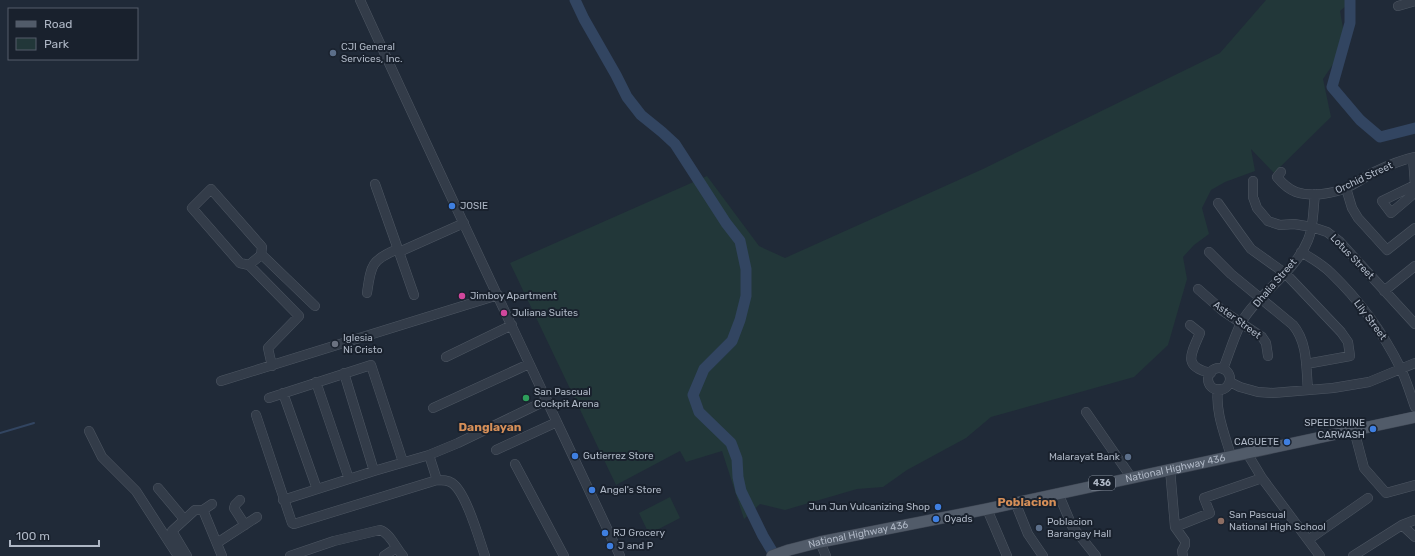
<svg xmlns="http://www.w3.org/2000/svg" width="1415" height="556" font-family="Rubik,sans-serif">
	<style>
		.green { fill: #223739 }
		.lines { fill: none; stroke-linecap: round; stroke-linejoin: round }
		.stream { stroke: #324561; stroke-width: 2 }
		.river { stroke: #324561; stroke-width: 11 }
		.minor-casing { stroke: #4e5763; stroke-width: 10 }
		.major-casing { stroke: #3d4552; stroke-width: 12 }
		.minor { stroke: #333c49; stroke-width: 9 }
		.major { stroke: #515b69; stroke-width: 11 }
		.service-dot { fill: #5c6f8a; stroke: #19212d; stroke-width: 1.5 }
		.shop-dot { fill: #3f7fe0; stroke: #19212d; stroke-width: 1.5 }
		.hotel-dot { fill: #d1479c; stroke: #19212d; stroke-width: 1.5 }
		.worship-dot { fill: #6b7280; stroke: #19212d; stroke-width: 1.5 }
		.leisure-dot { fill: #2e9e5b; stroke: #19212d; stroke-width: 1.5 }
		.education-dot { fill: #8d6e63; stroke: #19212d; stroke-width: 1.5 }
		.labels { text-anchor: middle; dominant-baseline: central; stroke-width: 4; stroke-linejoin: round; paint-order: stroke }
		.shield { fill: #19212d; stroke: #818a97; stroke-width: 1 }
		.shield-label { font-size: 9px; font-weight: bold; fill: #aeb7c5 }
		.poi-label { font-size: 10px; fill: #aeb7c5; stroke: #19212d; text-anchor: start }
		.street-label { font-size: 10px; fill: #aeb7c5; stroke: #19212d }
		.quarter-label { font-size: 12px; font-weight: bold; fill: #d68f58; stroke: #19212d }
	</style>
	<rect width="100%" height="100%" fill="#202a38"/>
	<!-- green -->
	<path class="green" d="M1266,0H1353L1340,11L1346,45L1323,79L1331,117L1274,173L1251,149L1255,171L1225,182L1211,190L1202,208L1209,234L1194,245L1183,257L1187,279L1168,345L1134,377L991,417L966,438L907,470L883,487L857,489L785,510L760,504L744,519L722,451L686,462L680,451L616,485L510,263L707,176L759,246L785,258L983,169L1220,53Z
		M670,497L680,518L649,534L639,513Z"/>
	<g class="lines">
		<!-- stream -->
		<path class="stream" d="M0,433L34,423"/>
		<!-- river -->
		<path class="river" d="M575,0L584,19L616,75L627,97L641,115L662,132L675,144L726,223L740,241L746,269V296L740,320L732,341L704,369L693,395L699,412L731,443L737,459L738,477L741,491L763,536L775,556
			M1350,0V23L1332,87L1360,120L1380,137L1415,128"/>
		<!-- minor casing -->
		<g class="minor-casing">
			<path id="minor" d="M360,0C445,186 533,371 620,556
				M1398,6L1415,1
				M1413,158L1415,185L1411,196L1391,213L1382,201L1415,185
				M1281,172L1277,177C1282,183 1288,189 1296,192C1311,197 1333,194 1348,187C1357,183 1365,177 1374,172C1387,166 1401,160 1415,157
				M1253,181V197L1257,208L1268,221L1280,225L1294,224L1312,227L1327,232L1339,241L1415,324
				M375,184L399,252
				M1346,188L1352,208L1358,218L1387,250L1415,228
				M211,189L262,247L261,255L249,265L240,263L192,208Z
				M1218,203L1240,234L1251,249L1286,274L1341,332L1348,342L1350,356L1306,364
				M1209,252L1231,274L1293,325C1308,343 1306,368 1308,390
				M1301,252C1311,258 1322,264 1331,273C1358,299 1383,333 1400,367C1406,379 1410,393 1415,407
				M261,254L315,306
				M249,265L299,316L268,348L272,366
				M1198,289L1223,311L1262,337L1266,343L1268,356
				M1384,291L1415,266
				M367,293C371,265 371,260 398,249
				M414,295L399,252L464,223
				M1190,325L1200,333C1191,354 1182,367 1211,373
				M446,357L512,325
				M1208 379a11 11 0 1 1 22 0a11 11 0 1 1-22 0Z
				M1223,369C1229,354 1234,337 1241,323C1259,292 1294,274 1308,240C1314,226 1313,209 1315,194
				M344,373L374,471
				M221,381L498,295
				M316,382L349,479
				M1230,382L1240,387L1258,392L1273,393L1333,388L1369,382L1415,363
				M1218,389C1215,412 1225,435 1231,456
				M283,393L317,489
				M269,398L371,365L403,462
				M433,408L529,364
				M1086,412L1131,477
				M256,415L292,523L294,524L437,480C443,480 448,480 452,483C466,492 479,539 485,556
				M1354,430L1364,468L1386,493L1415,485
				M89,431L102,457L136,491L178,556
				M496,450L557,422
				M1247,453L1262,478L1320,556
				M429,455L437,480
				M515,464L564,556
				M1170,469L1175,527L1185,541V545L1182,551L1183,556
				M158,488L184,519
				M1058,493L1072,526L1096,556
				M240,500L235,505L234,508L245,525
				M283,500L374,471L429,455L458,443L547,400
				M1015,502L1028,534L1043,556
				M987,509L1007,556
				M203,510L222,556
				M1402,525L1415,537
				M1175,527L1210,513L1204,498L1262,478
				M1308,540L1368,498
				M820,542L826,556
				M217,543L257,517
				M187,556L172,531L195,510H203L212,504
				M290,556L334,541L380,530C390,533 395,547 403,556
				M384,556L396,548
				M1353,556L1402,525L1415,520"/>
		</g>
		<!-- major casing -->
		<g class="major-casing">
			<g id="major">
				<path id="s1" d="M772,556L789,550L820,542L987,509L1415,417"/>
			</g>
		</g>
		<!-- minor -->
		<use href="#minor" class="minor"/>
		<!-- major -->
		<use href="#major" class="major"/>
	</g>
	<!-- markers -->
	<g class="service-dot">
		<circle cx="333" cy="53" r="4"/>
		<circle cx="1128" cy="457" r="4"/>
		<circle cx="1039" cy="528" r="4"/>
	</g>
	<g class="shop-dot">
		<circle cx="452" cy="206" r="4"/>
		<circle cx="1373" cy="429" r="4"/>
		<circle cx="1287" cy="442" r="4"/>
		<circle cx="575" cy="456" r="4"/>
		<circle cx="592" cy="490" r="4"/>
		<circle cx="938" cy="507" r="4"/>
		<circle cx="936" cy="519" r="4"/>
		<circle cx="605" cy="533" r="4"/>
		<circle cx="610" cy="546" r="4"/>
	</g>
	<g class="hotel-dot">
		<circle cx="462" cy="296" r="4"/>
		<circle cx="504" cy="313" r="4"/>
	</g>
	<circle class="worship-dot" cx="335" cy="344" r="4"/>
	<circle class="leisure-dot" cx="526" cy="398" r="4"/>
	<circle class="education-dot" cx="1221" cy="521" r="4"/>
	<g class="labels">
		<!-- shield labels -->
		<rect class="shield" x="1089" y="476" width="26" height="14" rx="3"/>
		<g class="shield-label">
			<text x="1102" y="483">436</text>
		</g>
		<!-- poi labels -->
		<g class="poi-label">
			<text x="341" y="47">CJI General<tspan x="341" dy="12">Services, Inc.</tspan></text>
			<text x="460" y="206">JOSIE</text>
			<text x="470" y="296">Jimboy Apartment</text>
			<text x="512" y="313">Juliana Suites</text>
			<text x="343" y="338">Iglesia<tspan x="343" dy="12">Ni Cristo</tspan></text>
			<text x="534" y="392">San Pascual<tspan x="534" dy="12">Cockpit Arena</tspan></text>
			<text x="1365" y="423" text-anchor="end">SPEEDSHINE<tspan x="1365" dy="12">CARWASH</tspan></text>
			<text x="1279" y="442" text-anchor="end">CAGUETE</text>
			<text x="583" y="456">Gutierrez Store</text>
			<text x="1120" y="457" text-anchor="end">Malarayat Bank</text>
			<text x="600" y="490">Angel's Store</text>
			<text x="930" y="507" text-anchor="end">Jun Jun Vulcanizing Shop</text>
			<text x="1229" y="515">San Pascual<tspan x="1229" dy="12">National High School</tspan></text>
			<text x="944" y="519">Oyads</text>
			<text x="1047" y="522">Poblacion<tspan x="1047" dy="12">Barangay Hall</tspan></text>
			<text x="613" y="533">RJ Grocery</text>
			<text x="618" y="546">J and P</text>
		</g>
		<!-- street labels -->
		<g class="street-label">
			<text transform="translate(1364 178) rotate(-25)">Orchid Street</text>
			<text transform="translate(1352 257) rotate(46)">Lotus Street</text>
			<text transform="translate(1275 283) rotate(-49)">Dhalia Street</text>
			<text transform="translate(1237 320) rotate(36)">Aster Street</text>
			<text transform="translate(1370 320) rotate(53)">Lily Street</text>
			<text stroke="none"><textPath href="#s1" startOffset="413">National Highway 436</textPath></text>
			<text stroke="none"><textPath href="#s1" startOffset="89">National Highway 436</textPath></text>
		</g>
		<!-- quarter labels -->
		<g class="quarter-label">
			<text x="490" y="427">Danglayan</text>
			<text x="1027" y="502">Poblacion</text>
		</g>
	</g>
	<!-- legend -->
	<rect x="8" y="8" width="130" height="52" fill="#19212d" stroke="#555d6a"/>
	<rect x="16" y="21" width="20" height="6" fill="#515b69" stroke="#555d6a"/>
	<text x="44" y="28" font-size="12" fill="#aeb7c5">Road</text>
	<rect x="16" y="38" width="20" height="12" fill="#223739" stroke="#555d6a"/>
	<text x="44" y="48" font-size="12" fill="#aeb7c5">Park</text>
	<!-- scale -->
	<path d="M10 540v6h89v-6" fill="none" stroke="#aeb7c5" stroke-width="2"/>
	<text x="16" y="540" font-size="12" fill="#aeb7c5" stroke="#19212d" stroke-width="3" paint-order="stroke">100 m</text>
</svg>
